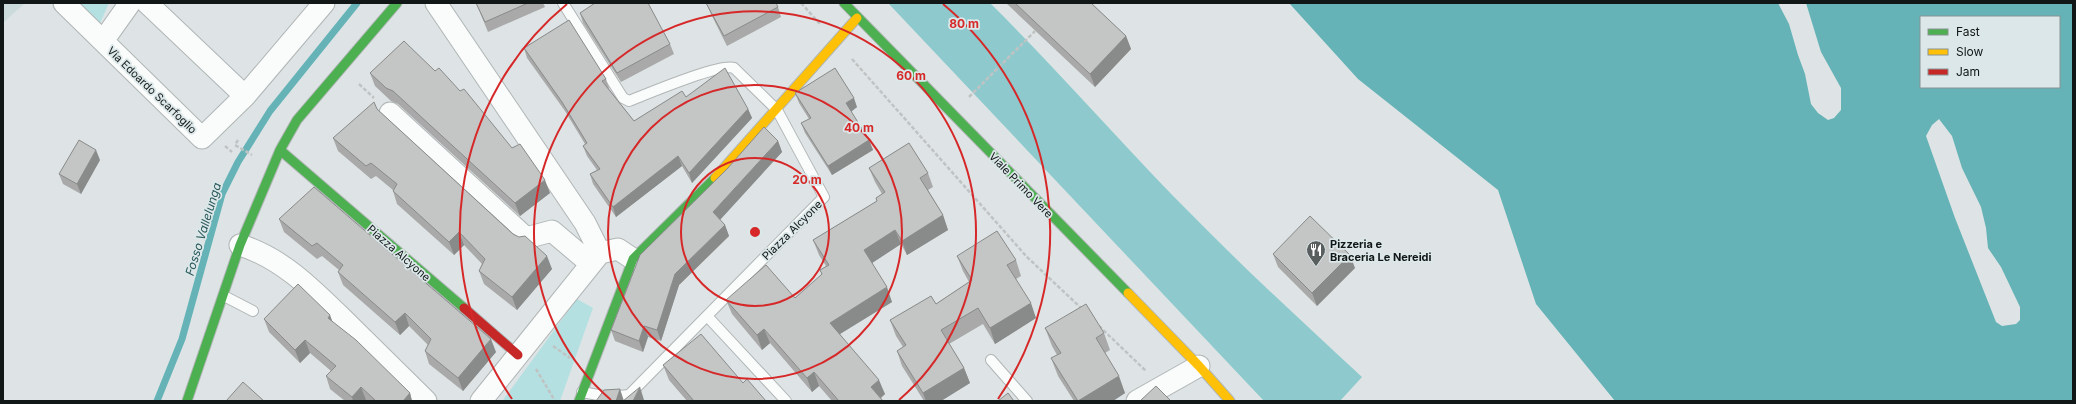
<svg xmlns="http://www.w3.org/2000/svg" width="2076" height="404" font-family="Inter,sans-serif">
	<style>
		.built { fill: #cbdadb }
		.green { fill: #b4e0e2 }
		.forest { fill: #8ecacd }
		.water { fill: #65b3b7; fill-rule: evenodd }
		.pier { fill: #dee4e5 }
		.lines { fill: none; stroke-linecap: round; stroke-linejoin: round }
		.stream { stroke: #65b3b7; stroke-width: 7 }
		.lane-casing { stroke: #b0b5b5; stroke-width: 12 }
		.street-casing { stroke: #b0b5b5; stroke-width: 23 }
		.fast-casing { stroke: #b0b5b5; stroke-width: 11 }
		.slow-casing { stroke: #b0b5b5; stroke-width: 11 }
		.jam-casing { stroke: #b0b5b5; stroke-width: 11 }
		.path { stroke: #c0c3c3; stroke-width: 2.5; stroke-dasharray: 4 2; stroke-linecap: butt }
		.lane { stroke: #fafbfb; stroke-width: 10 }
		.street { stroke: #fafbfb; stroke-width: 21 }
		.fast { stroke: #4caf50; stroke-width: 9 }
		.slow { stroke: #ffc107; stroke-width: 9 }
		.jam { stroke: #c62828; stroke-width: 9 }
		.wall { fill: #a9a9a9 }
		.shaded-wall { fill: #898a8a }
		.building { fill: #c4c5c5; stroke: #898a8a }
		.ring { fill: none; stroke: #d62828; stroke-width: 2 }
		.labels { text-anchor: middle; dominant-baseline: central; stroke-width: 3.5; stroke-linejoin: round; paint-order: stroke }
		.street-label { font-size: 11px; fill: #111616; stroke: #dbe7e8 }
		.poi-label { font-size: 11px; font-weight: bold; fill: #111616; stroke: #dbe7e8; text-anchor: start }
		.water-label { font-size: 12px; font-style: italic; fill: #2b595b; stroke: #dbe7e8 }
		.centre { fill: #d62828; stroke: #dbe7e8; stroke-width: 2 }
		.ring-label { font-size: 12px; text-anchor: middle; font-weight: bold; fill: #d62828; stroke: #dbe7e8; stroke-width: 3.5; stroke-linejoin: round; paint-order: stroke }
	</style>
	<rect width="100%" height="100%" fill="#dee4e5"/>
	<!-- built -->
	<path class="built" d="M3,3H25L3,23Z"/>
	<!-- green -->
	<path class="green" d="M69,3H109L97,30Z
		M577,299L593,308L560,401L503,400Z"/>
	<!-- forest -->
	<path class="forest" d="M888,3H990C1061,73 1125,148 1195,218C1249,273 1306,325 1362,377L1340,401H1264Z"/>
	<!-- water -->
	<path class="water" d="M1289,3H2073V401H1615L1536,304L1498,190L1358,79ZM1921,17H2059V87H1921Z"/>
	<!-- pier -->
	<path class="pier" d="M1778,3H1806L1821,52L1841,88V110L1834,118L1828,120L1818,113L1811,104L1805,74L1798,55L1789,24Z
		M1939,119L1952,136L1962,168L1981,207L1986,228L1988,248L2001,267L2020,307V320L2016,324L2002,326L1996,322L1955,218L1926,136L1932,125Z"/>
	<g class="lines">
		<!-- stream -->
		<path class="stream" d="M157,401L182,339L222,194L238,162L270,111L357,3"/>
		<!-- lane casing -->
		<g class="lane-casing">
			<path id="lane" d="M563,3L623,98L629,101C647,94 720,63 734,68L777,110L824,197L629,395L609,397L582,392
				M224,296L253,311
				M707,316L786,401
				M991,360L1027,401"/>
		</g>
		<!-- street casing -->
		<g class="street-casing">
			<path id="street" d="M64,3L202,138L245,96L324,3
				M147,3L245,96
				M436,3L585,223L600,253
				M103,41L130,3
				M390,113L526,238L552,231L591,264
				M240,245C285,259 317,294 350,326C375,351 401,376 426,401
				M481,401L600,253L618,249L633,259
				M1137,401L1199,366"/>
		</g>
		<!-- fast casing -->
		<g class="fast-casing">
			<path id="fast" d="M844,3L1128,293
				M280,150L464,308
				M187,401L240,245L280,150L297,120L397,3
				M579,401L633,259L715,178"/>
		</g>
		<!-- slow casing -->
		<g class="slow-casing">
			<path id="slow" d="M715,178L857,18
				M1128,293L1199,366L1230,401"/>
		</g>
		<!-- jam casing -->
		<g class="jam-casing">
			<path id="jam" d="M464,308L518,355"/>
		</g>
		<!-- path -->
		<path class="path" d="M801,3L820,24
			M852,59L1027,257L1081,308
			M359,84L374,98
			M969,97L1035,31
			M238,140L235,145L252,155
			M225,146L232,152
			M1099,326L1146,371
			M553,346L570,358
			M536,369L555,401"/>
		<!-- lane -->
		<use href="#lane" class="lane"/>
		<!-- street -->
		<use href="#street" class="street"/>
		<!-- fast -->
		<use href="#fast" class="fast"/>
		<!-- slow -->
		<use href="#slow" class="slow"/>
		<!-- jam -->
		<use href="#jam" class="jam"/>
	</g>
	<!-- wall -->
	<path class="wall" d="M476,3H543L545,7L488,32Z
		M706,3L778,7L781,17L727,46L710,12Z
		M1006,3H1091L1126,36L1131,49L1095,87Z
		M580,13L670,44L674,54L621,82L583,23Z
		M524,48L606,79L609,88V89L634,121L686,97L748,109L752,118L692,183L682,166L616,217L593,184L590,174L597,170L587,156L583,146L585,144L565,111L527,58Z
		M370,73L512,148L550,193L520,216L398,104L391,101L375,86Z
		M795,93L857,107L851,112L869,140L873,150L832,175L805,133L801,123L809,119L799,103Z
		M377,109L552,269L517,310L484,284L479,271L482,264L464,245L454,255L397,204L393,191V190L376,176L371,179L338,151L333,138Z
		M778,141L782,152L720,220L725,225L729,236L679,285L661,341L648,337L643,352L615,341L611,330Z
		M100,160L81,194L63,184L59,174Z
		M869,168L928,173L933,187L928,190L943,215L948,230L907,255L901,244L872,263L892,302L840,334L885,394L881,398L883,401H832L819,386L812,392L770,343L762,350L732,314L726,300L795,298L822,275L820,270L826,266L819,255L813,240L877,201L876,198L882,194L875,182Z
		M279,219L496,352L463,391L429,364L425,351L428,345L409,326L400,335L343,285L338,272L339,270L322,256L317,259L284,232Z
		M1273,254L1355,268L1317,306L1278,267Z
		M957,256L1016,260L1021,276L1016,279L1036,318L995,344L983,324L949,344L964,368L970,383L941,401H924L902,366L897,351L903,347L896,336L890,320L936,304L969,282L963,271Z
		M264,319L332,322L410,393L412,401H366V400L365,401H345L330,389L326,376L331,371L310,353L300,363L269,332Z
		M1045,328L1104,333L1110,350L1105,353L1125,393L1113,401H1074L1058,376L1051,358L1057,355L1052,346Z
		M663,365L743,383L766,401H687L669,380Z"/>
	<!-- shaded-wall -->
	<path class="shaded-wall" d="M1126,36L1131,49L1095,87L1090,74Z
		M854,98L857,107L849,113L846,103Z
		M748,109L752,118L692,183L689,173Z
		M869,140L873,150L832,175L828,166Z
		M778,141L782,152L717,223L713,212Z
		M96,150L100,160L81,194L77,184Z
		M678,156L682,166L616,217L613,207Z
		M545,180L550,193L520,216L515,203Z
		M943,215L948,230L907,255L902,241Z
		M725,225L729,236L679,285L661,341L657,330L675,274Z
		M895,230L901,244L869,265L864,250Z
		M459,232L464,245L454,255L449,242Z
		M1350,255L1355,268L1317,306L1312,293Z
		M547,256L552,269L517,310L512,297Z
		M887,287L892,302L835,337L830,323Z
		M1031,303L1036,318L995,344L990,328Z
		M405,313L409,326L400,335L395,322Z
		M330,315L335,328L328,318Z
		M644,326L648,337L643,352L639,341Z
		M764,329L770,343L762,350L757,335Z
		M491,339L496,352L463,391L458,378Z
		M305,340L310,353L300,363L295,350Z
		M964,368L970,383L941,401H926L923,393Z
		M814,372L819,386L812,392L807,378Z
		M1119,376L1125,393L1113,401H1078Z
		M879,380L885,394L877,401L871,387Z
		M361,387L366,400L365,401H353L352,397Z
		M640,387L644,400V401H633Z
		M620,389L624,401H616Z
		M410,393L412,401H403Z"/>
	<!-- building -->
	<path class="building" d="M476,3H528L485,22Z
		M595,3H648L670,44L617,73L580,13Z
		M706,3H776L778,7L724,36Z
		M1015,3H1091L1126,36L1090,74Z
		M569,20L606,79L602,81L634,121L682,91L686,97L725,68L748,109L689,173L678,156L613,207L590,174L600,169L583,146L587,143L562,102L524,48Z
		M404,41L435,71L439,68L460,91L464,89L512,148L520,144L545,180L515,203L393,91L386,88L370,73Z
		M835,68L854,98L846,103L869,140L828,166L801,123L811,118L795,93Z
		M374,102L377,109L513,234L519,237L525,236L547,256L512,297L479,271L485,259L459,232L449,242L393,191L397,184L371,163L366,166L333,138Z
		M764,127L778,141L713,212L725,225L675,274L657,330L644,326L639,341L611,330L640,255L727,169Z
		M79,140L96,150L77,184L59,174Z
		M909,143L928,173L920,178L943,215L902,241L895,230L864,250L887,287L830,323L879,380L871,387L883,401H839L814,372L807,378L764,329L757,335L726,300L766,265L795,298L822,274L820,270L829,265L813,240L877,201L876,198L885,192L869,168Z
		M314,187L491,339L458,378L425,351L431,339L405,313L395,322L338,272L343,265L317,243L312,246L279,219Z
		M1310,216L1350,255L1312,293L1273,254Z
		M997,231L1016,260L1007,265L1031,303L990,328L978,308L941,330L964,368L923,393L897,351L906,345L890,320L931,296L936,304L972,280L957,256Z
		M298,284L330,315L328,318L356,340L410,393L403,401H376L361,387L352,397L326,376L336,366L305,340L295,350L264,319Z
		M1086,304L1104,333L1096,338L1119,376L1078,401L1051,358L1061,353L1045,328Z
		M701,334L743,383L747,379L766,401H694L663,365Z
		M243,382L264,401H226Z
		M1156,386L1171,401H1140Z
		M640,387L633,401H623Z
		M620,389L616,401H596L604,390Z
		M1008,393L1014,401H998Z"/>
	<!-- distance rings -->
	<g class="ring">
		<circle cx="755" cy="232" r="74"/>
		<circle cx="755" cy="232" r="147"/>
		<path d="M611 400A221 221 0 1 1 899 400"/>
		<path d="M512 399A295 295 0 0 1 567 4M943 4A295 295 0 0 1 998 399"/>
	</g>
	<!-- icons -->
	<defs>
		<g id="restaurant-pin" transform="scale(1)"><path d="M0 17L-7.5 6A9.5 9.5 0 1 1 7.5 6Z" fill="#595e5e" stroke="#dbe7e8"/><path d="M-5-6h1v4h1v-4h1v4h1v-4h1v5L-1.5 .5V6h-2V.5L-5-1ZM5-6V6H3V1.5H1.5Q1.5-4 5-6Z" fill="#fff"/></g>
	</defs>
	<g fill-rule="evenodd">
		<use href="#restaurant-pin" x="1316" y="250"/>
	</g>
	<g class="labels">
		<!-- street labels -->
		<g class="street-label">
			<text transform="translate(152 90) rotate(44)">Via Edoardo Scarfoglio</text>
			<text transform="translate(1021 185) rotate(46)">Viale Primo Vere</text>
			<text transform="translate(792 230) rotate(-45)">Piazza Alcyone</text>
			<text transform="translate(399 253) rotate(41)">Piazza Alcyone</text>
		</g>
		<!-- poi labels -->
		<g class="poi-label">
			<text x="1330" y="244">Pizzeria e<tspan x="1330" dy="13">Braceria Le Nereidi</tspan></text>
		</g>
		<!-- water labels -->
		<g class="water-label">
			<text transform="translate(203 229) rotate(-73)">Fosso Vallelunga</text>
		</g>
	</g>
	<circle cx="755" cy="232" r="6" class="centre"/>
	<g class="ring-label">
		<text x="964" y="28">80 m</text>
		<text x="911" y="80">60 m</text>
		<text x="859" y="132">40 m</text>
		<text x="807" y="184">20 m</text>
	</g>
	<!-- border -->
	<rect width="2076" height="404" fill="none" stroke="#111616" stroke-width="8"/>
	<!-- legend -->
	<rect x="1920" y="16" width="140" height="72" fill="#dbe7e8" stroke="#8a9394"/>
	<rect x="1928" y="29" width="20" height="6" fill="#4caf50" stroke="#8a9394"/>
	<text x="1956" y="36" font-size="12" fill="#111616">Fast</text>
	<rect x="1928" y="49" width="20" height="6" fill="#ffc107" stroke="#8a9394"/>
	<text x="1956" y="56" font-size="12" fill="#111616">Slow</text>
	<rect x="1928" y="69" width="20" height="6" fill="#c62828" stroke="#8a9394"/>
	<text x="1956" y="76" font-size="12" fill="#111616">Jam</text>
</svg>
